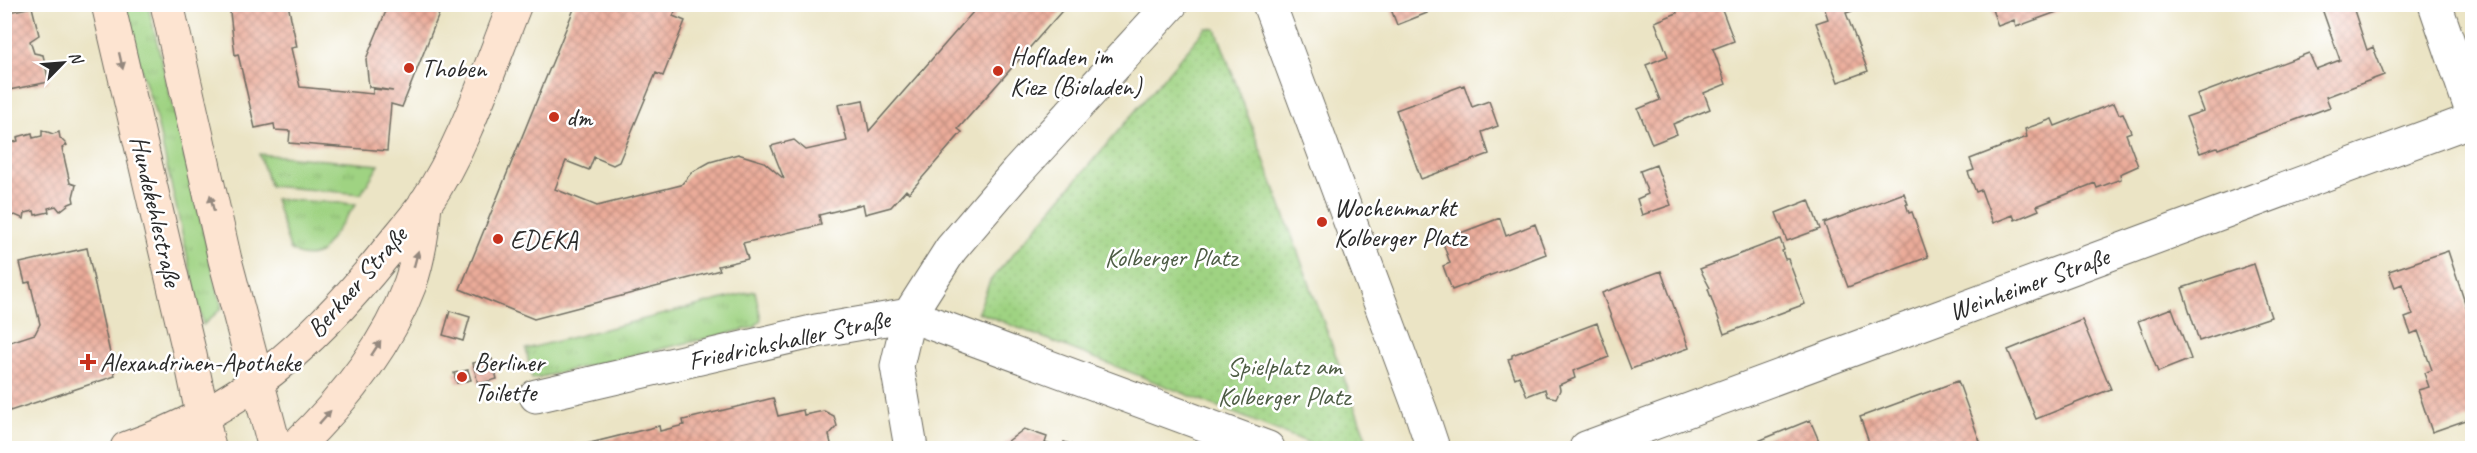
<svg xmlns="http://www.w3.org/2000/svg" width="2477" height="453" font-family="Caveat,sans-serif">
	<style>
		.grass { fill: url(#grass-tufts); stroke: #657f56; stroke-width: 1.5 }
		.park { fill: url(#park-dots); stroke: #657f56; stroke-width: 1.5 }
		.building { fill: url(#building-cross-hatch) }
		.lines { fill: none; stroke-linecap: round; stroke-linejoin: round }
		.street-casing { stroke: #6e6c61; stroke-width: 35 }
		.secondary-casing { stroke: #6e6c61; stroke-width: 35 }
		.street { stroke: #fff; stroke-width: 33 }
		.secondary { stroke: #fde4d1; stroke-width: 33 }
		.oneway { fill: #94887e }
		.poi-dot { fill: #c8321e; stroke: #fff; stroke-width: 2 }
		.labels { text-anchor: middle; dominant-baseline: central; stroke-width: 5; stroke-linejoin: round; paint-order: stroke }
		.poi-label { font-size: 26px; fill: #2b2b2b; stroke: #fff; text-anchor: start }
		.street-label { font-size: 26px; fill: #2b2b2b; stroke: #fff }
		.park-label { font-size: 26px; fill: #4e5d45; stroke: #fff }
	</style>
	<defs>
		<pattern id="grass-tufts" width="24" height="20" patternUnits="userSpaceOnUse" patternTransform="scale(1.5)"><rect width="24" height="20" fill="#9fd382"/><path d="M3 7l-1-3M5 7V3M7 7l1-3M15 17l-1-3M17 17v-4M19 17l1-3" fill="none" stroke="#89b570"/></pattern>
		<pattern id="park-dots" width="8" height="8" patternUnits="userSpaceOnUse" patternTransform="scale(1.5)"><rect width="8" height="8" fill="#9fd382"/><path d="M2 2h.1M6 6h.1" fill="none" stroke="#89b570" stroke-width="1.8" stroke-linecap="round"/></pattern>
		<pattern id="building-cross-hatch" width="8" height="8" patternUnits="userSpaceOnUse" patternTransform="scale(1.5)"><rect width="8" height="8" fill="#ebac9a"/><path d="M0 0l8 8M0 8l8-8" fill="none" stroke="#bf8c7e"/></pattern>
	</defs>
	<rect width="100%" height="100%" fill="#fff"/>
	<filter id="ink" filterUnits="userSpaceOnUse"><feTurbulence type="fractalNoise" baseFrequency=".0167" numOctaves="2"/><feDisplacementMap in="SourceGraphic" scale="12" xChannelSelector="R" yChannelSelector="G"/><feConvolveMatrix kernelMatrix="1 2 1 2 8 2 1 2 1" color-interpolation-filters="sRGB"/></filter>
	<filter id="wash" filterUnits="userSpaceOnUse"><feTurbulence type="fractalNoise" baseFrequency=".008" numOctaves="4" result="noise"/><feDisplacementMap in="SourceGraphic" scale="24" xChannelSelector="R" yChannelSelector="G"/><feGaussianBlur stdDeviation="1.35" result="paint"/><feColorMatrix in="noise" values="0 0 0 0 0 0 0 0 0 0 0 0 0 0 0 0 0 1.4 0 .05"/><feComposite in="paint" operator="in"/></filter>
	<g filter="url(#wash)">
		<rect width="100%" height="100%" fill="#ebe4c5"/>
		<!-- grass -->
		<path class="grass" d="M122,5H148L222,308L203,325L154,109L129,33Z
			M259,154L379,165L361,194L270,186Z
			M275,199L356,204L321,252C309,258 300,257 290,249Z
			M755,291L761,319L755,327L532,379L526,349Z"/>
		<!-- park -->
		<path class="park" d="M1206,28L1216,29L1366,438L1362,448H1322L978,312L990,281Z"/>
		<g id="blocks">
			<!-- building -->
			<path class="building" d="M229,4H288L297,47L291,48L300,87L373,94V89L393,91L369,87L366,59L389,4H443L402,107L391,104L387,151L289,143L290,131L275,130L274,124L255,128L238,54L235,55Z
				M576,4H665L676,9L673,16L685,21L663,76L656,73L619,162L613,165L594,157L589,170L566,161L555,189L597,206L681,185L692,172L710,162L738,154L764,162L784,179L771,146L794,140L806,150L847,141L838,105L863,100L869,131L980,4H1068L958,129L962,132L909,193L906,190L891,207L865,214L863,204L819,215L821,225L743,243L748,259L718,266L720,270L534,319L460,289Z
				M1389,4H1436V5L1425,9L1427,13L1397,25Z
				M1674,4H1720L1734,41L1713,49L1726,84L1704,93L1710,109L1673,124L1677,134L1652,144L1638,109L1660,100L1646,65L1668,56L1655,22L1677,13Z
				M1823,4H1856L1858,9L1846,13L1868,71L1838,82L1816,23L1828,19Z
				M1990,4H2060L2062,10L2016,27L2014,20L1998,26Z
				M2303,4H2352L2367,50L2373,47L2384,75L2326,97L2330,107L2218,149L2217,147L2200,153L2186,117L2203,111L2197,95L2309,53L2316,69L2340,60L2321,6L2305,11Z
				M32,7L39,35L30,41L34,53L43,55L49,82L4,91V13Z
				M1464,85L1472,107L1489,101L1498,126L1482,132L1489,154L1421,179L1396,110Z
				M2114,103L2119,114L2123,113L2131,132L2126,134L2138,166L2120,174L2121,179L2097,188L2095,183L2037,206L2039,210L2015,220L2013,215L1993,223L1981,190L1976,192L1968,172L1974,170L1970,159L2027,137L2025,129L2052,119L2055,126Z
				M42,130L53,134L59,132L60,138L67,145L62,148L70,183L76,185L73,197L74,202L69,204L60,211L56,206L48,208L49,212L35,215L34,211L25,213L24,219L15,215L8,217L4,202V139L6,138L11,143L18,141L17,137L32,133L33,138L42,136Z
				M1656,165L1671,205L1642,215L1637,199L1648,194L1640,171Z
				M1904,193L1908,204H1906L1909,213L1912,212L1928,257L1848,287L1824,223Z
				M1809,200L1820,229L1787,241L1776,213Z
				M1500,218L1506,236L1535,224L1546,254L1452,290L1443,266L1450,263L1442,240Z
				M1780,239L1784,250L1782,251L1785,259H1788L1805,304L1724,334L1708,289L1710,288L1700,269Z
				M87,248L115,376L4,413V344L35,334L40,324L30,282L25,283L20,263Z
				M2448,251L2472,324V418L2432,432L2418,390L2429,387L2424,373L2432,370L2418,331L2411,334L2405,318L2413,315L2402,284L2395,287L2389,271Z
				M2254,264L2271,317L2199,341L2182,288Z
				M1661,271L1689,348L1631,369L1602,293Z
				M2172,308L2191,359L2158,372L2138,321Z
				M450,311L470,317L463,341L443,335Z
				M2082,320L2111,389L2036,419L2008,350Z
				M1597,323L1609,357L1573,371L1575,378L1559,385L1560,390L1556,398L1547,396L1545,389L1527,396L1519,376L1515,378L1508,359L1512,358V355Z
				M492,359L497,379L478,384L473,363Z
				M468,370L471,380L457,383L454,373Z
				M1958,381L1981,444L1970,448H1871L1860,417Z
				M773,398L778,416L803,410L804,415L824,411L834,416L837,426L829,435L832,448H777V447L769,448H555L573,443L574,447L659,426L660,431L684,425L683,420Z
				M1810,420L1822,448H1741Z
				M1024,429L1047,437L1045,443L1059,448H999Z
				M1064,442L1081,448H1062Z"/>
		</g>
	</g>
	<g filter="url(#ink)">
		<use href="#blocks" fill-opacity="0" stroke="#6e6c61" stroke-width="1.5"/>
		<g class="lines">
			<!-- street casing -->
			<g class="street-casing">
				<path id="street" d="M1171,4L1017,172L951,249L909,315L1268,448
					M1269,4L1422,415L1433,448
					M2435,4L2472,112
					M536,396L816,331L909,315L897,366L911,448
					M1586,448L2472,120"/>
			</g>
			<!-- secondary casing -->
			<g class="secondary-casing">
				<path id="secondary" d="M108,4L190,355L209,448
					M167,4L225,260L275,448
					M127,448C241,409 311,346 385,254C398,237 413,221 425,204C464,147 489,69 515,4
					M294,448C341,403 387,346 410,284C419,258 423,230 425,203"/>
			</g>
			<!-- street -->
			<use href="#street" class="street"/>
			<!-- secondary -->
			<use href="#secondary" class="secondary"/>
		</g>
		<!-- one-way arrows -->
		<defs><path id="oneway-solid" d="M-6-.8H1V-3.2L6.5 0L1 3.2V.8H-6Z" transform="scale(1.5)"/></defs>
		<g class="oneway">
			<use href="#oneway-solid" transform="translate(121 61) rotate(77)"/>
			<use href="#oneway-solid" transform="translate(212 203) rotate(-103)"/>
			<use href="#oneway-solid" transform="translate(416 259) rotate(-75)"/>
			<use href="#oneway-solid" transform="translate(376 348) rotate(-57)"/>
			<use href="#oneway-solid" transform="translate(325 417) rotate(-48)"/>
		</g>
	</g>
	<!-- markers -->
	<g class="poi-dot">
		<circle cx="409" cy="68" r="6"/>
		<circle cx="998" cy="71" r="6"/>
		<circle cx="554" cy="117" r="6"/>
		<circle cx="1322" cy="222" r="6"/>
		<circle cx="498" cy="239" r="6"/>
		<path d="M85 353h6v6h6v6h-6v6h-6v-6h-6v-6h6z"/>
		<circle cx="462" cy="377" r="6"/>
	</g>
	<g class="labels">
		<!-- poi labels -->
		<g class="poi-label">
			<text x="1010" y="56">Hofladen im<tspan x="1010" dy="30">Kiez (Bioladen)</tspan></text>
			<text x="421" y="68">Thoben</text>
			<text x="566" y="117">dm</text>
			<text x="1334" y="207">Wochenmarkt<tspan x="1334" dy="30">Kolberger Platz</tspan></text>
			<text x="510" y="239">EDEKA</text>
			<text x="100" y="362">Alexandrinen-Apotheke</text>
			<text x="474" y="362">Berliner<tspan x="474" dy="30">Toilette</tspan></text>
		</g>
		<!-- street labels -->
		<g class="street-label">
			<text transform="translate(156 211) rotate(77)">Hundekehlestraße</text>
			<text transform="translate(357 282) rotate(-49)">Berkaer Straße</text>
			<text transform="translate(2029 284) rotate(-20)">Weinheimer Straße</text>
			<text transform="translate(789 340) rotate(-12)">Friedrichshaller Straße</text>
		</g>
		<!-- park labels -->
		<g class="park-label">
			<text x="1171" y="257">Kolberger Platz</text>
			<text x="1284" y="366">Spielplatz am<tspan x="1284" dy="30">Kolberger Platz</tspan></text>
		</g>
	</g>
	<!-- margin -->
	<rect width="2477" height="453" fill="none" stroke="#fff" stroke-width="24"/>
	<!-- north arrow -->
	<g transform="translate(63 63) rotate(65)" stroke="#ffffff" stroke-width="4.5" paint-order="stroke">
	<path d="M0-4.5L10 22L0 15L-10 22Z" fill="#2b2b2b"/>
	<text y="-9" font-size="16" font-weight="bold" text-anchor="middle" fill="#2b2b2b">N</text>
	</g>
</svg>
